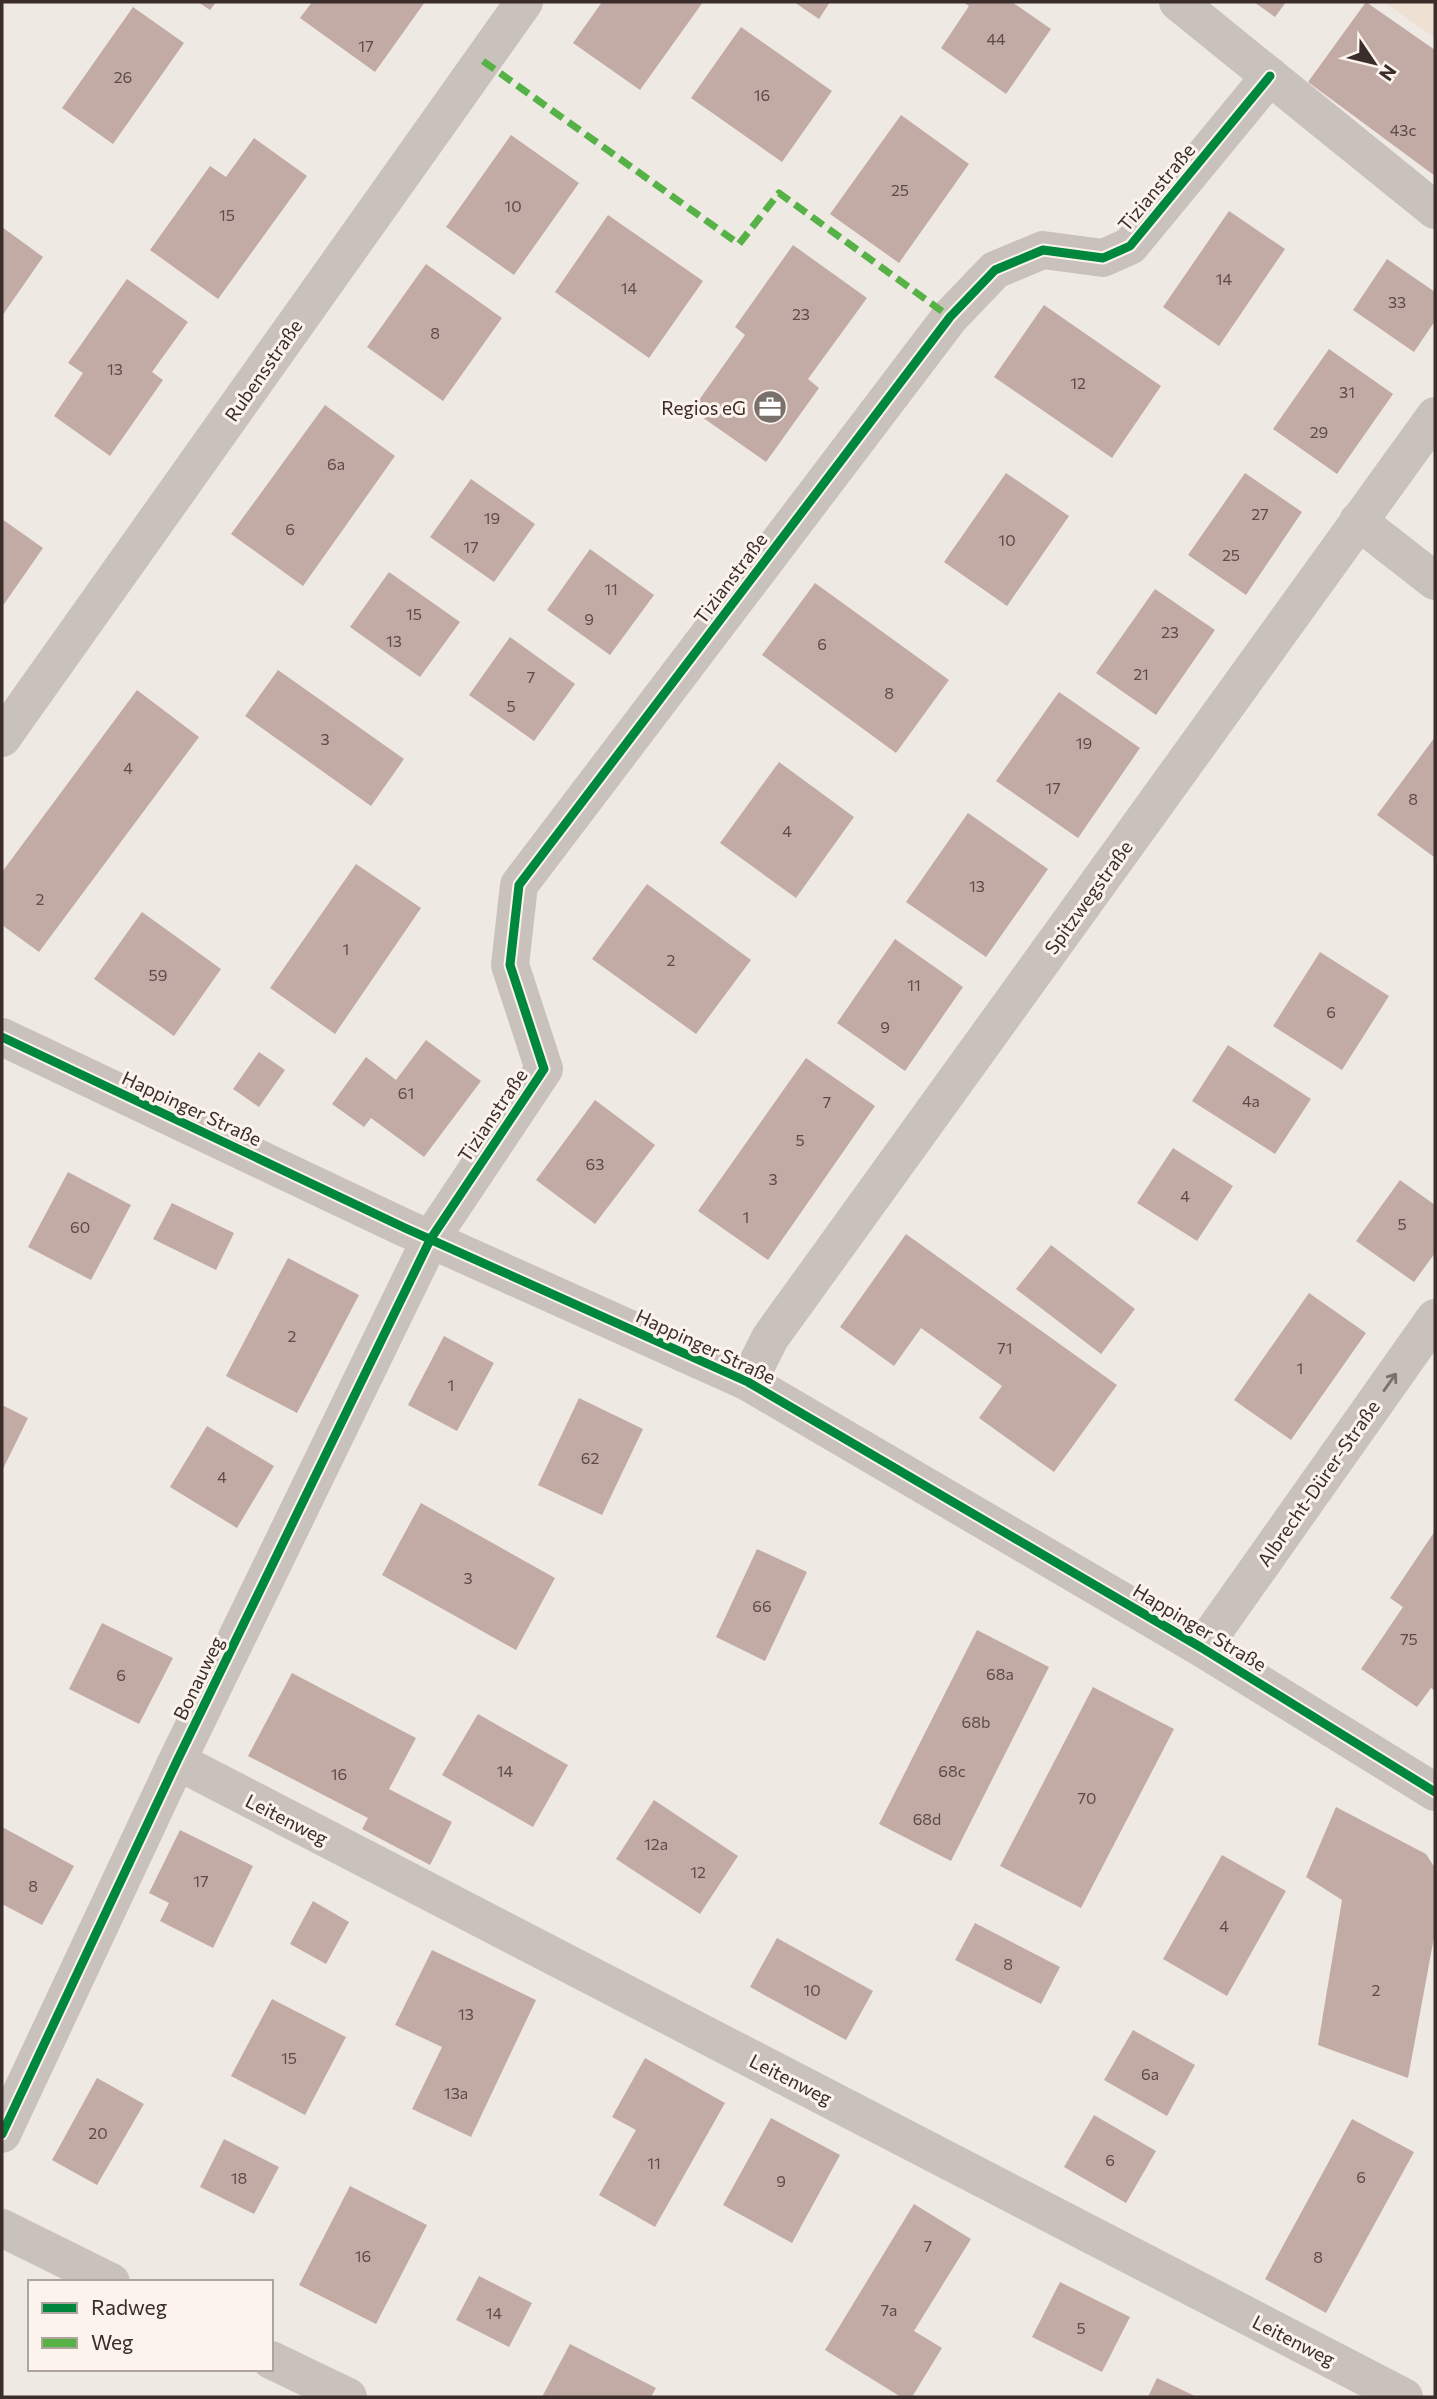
<svg xmlns="http://www.w3.org/2000/svg" width="1437" height="2399" font-family="Commissioner,sans-serif">
	<style>
		.plaza { fill: #eee0d3 }
		.building { fill: #c3aba5 }
		.lines { fill: none; stroke-linecap: round; stroke-linejoin: round }
		.minor { stroke: #c9c1bc; stroke-width: 38 }
		.quiet { stroke: #56b246; stroke-width: 7; stroke-dasharray: 14 7; stroke-linecap: butt }
		.cycleway-casing { stroke: #fbf3ec; stroke-width: 13 }
		.cycleway { stroke: #00873e; stroke-width: 9 }
		.oneway { stroke: #7a706c }
		.labels { text-anchor: middle; dominant-baseline: central; stroke-width: 6; stroke-linejoin: round; paint-order: stroke }
		.number-label { font-size: 16px; fill: #5c4c49 }
		.street-label { font-size: 19px; fill: #3a2d2a; stroke: #fbf3ec }
		.poi-label { font-size: 19px; fill: #3a2d2a; stroke: #fbf3ec; text-anchor: end }
	</style>
	<rect width="100%" height="100%" fill="#efe9e4"/>
	<!-- plaza -->
	<path class="plaza" d="M1384,2H1435V38Z"/>
	<!-- building -->
	<path class="building" d="M198,2H216L210,10Z
		M312,2H425L375,72L300,18Z
		M602,2H703L640,90L573,43Z
		M794,2H830L819,19Z
		M963,2H1012L1051,29L1006,94L941,48L969,6Z
		M1254,2H1286L1275,17Z
		M1366,2L1435,50V176L1308,82Z
		M133,7L184,43L113,144L62,108Z
		M741,27L832,91L782,162L691,98Z
		M901,115L969,164L899,263L830,214Z
		M511,135L579,183L514,275L446,227Z
		M254,138L307,176L218,299L150,250L210,166L226,177Z
		M1229,211L1285,249L1219,346L1163,307Z
		M608,215L703,281L649,358L555,292Z
		M2,227L43,257L2,316Z
		M793,245L867,298L808,379L819,388L766,462L692,410L745,335L735,327Z
		M1387,259L1435,292V321L1414,352L1353,310Z
		M426,264L502,318L443,401L367,347Z
		M127,279L188,322L152,372L163,380L110,456L54,416L83,373L68,363Z
		M1044,305L1161,386L1112,458L994,377Z
		M1329,349L1393,394L1337,474L1273,429Z
		M325,405L395,456L303,586L231,534Z
		M1006,473L1069,516L1007,606L944,562Z
		M1245,473L1302,512L1246,595L1188,555Z
		M471,479L535,524L494,582L430,537Z
		M2,519L43,548L2,607Z
		M590,549L654,595L610,655L547,610Z
		M389,572L460,622L420,677L350,627Z
		M815,583L949,680L896,753L762,655Z
		M1155,589L1215,630L1156,715L1096,673Z
		M510,637L575,684L534,741L469,695Z
		M278,670L404,759L371,806L245,716Z
		M137,690L199,737L39,952L2,925V872Z
		M1059,692L1140,748L1078,838L996,781Z
		M1435,737V855L1434,857L1377,815Z
		M779,762L854,817L796,898L720,843Z
		M968,813L1048,869L986,957L906,902Z
		M356,864L421,908L335,1034L270,988Z
		M647,884L751,960L696,1034L592,959Z
		M142,912L221,969L174,1036L94,979Z
		M895,939L963,987L905,1071L837,1023Z
		M1320,952L1389,996L1342,1070L1273,1026Z
		M426,1040L481,1081L424,1157L371,1118L364,1127L332,1104L366,1057L396,1080Z
		M1228,1045L1311,1099L1275,1154L1192,1101Z
		M259,1052L285,1070L259,1107L233,1089Z
		M806,1058L875,1106L768,1260L698,1211Z
		M595,1100L655,1145L595,1224L536,1180Z
		M1173,1148L1233,1186L1197,1241L1137,1203Z
		M68,1172L131,1205L91,1280L28,1247Z
		M1400,1180L1435,1205V1253L1414,1282L1356,1241Z
		M172,1203L234,1233L216,1270L153,1239Z
		M906,1234L1117,1385L1054,1472L979,1418L1002,1386L921,1328L894,1366L840,1327Z
		M1051,1245L1135,1309L1101,1354L1016,1289Z
		M288,1258L359,1295L297,1413L226,1376Z
		M1309,1293L1366,1333L1291,1440L1234,1400Z
		M444,1336L494,1363L457,1431L408,1405Z
		M579,1398L643,1429L602,1515L538,1485Z
		M2,1405L28,1418L2,1471Z
		M207,1426L274,1466L237,1528L170,1487Z
		M421,1503L555,1578L516,1650L382,1575Z
		M1435,1531V1691L1431,1688L1417,1707L1361,1669L1403,1607L1390,1598Z
		M757,1549L807,1572L765,1661L716,1637Z
		M102,1623L173,1658L139,1724L69,1689Z
		M977,1630L1049,1667L951,1861L879,1824Z
		M292,1673L416,1738L389,1789L452,1822L430,1865L362,1829L368,1818L248,1756Z
		M1093,1687L1174,1729L1081,1908L1000,1866Z
		M478,1714L568,1765L533,1827L442,1775Z
		M654,1800L738,1856L700,1914L616,1859Z
		M1336,1807L1426,1854L1435,1868V1932L1408,2078L1318,2045L1342,1900L1306,1877Z
		M2,1827L74,1866L42,1925L2,1904Z
		M180,1830L253,1866L213,1948L160,1921L169,1903L149,1893Z
		M1222,1855L1286,1891L1227,1996L1163,1959Z
		M313,1901L349,1922L326,1964L290,1944Z
		M975,1923L1060,1967L1041,2004L955,1960Z
		M777,1938L873,1991L846,2040L750,1987Z
		M432,1950L536,2000L471,2137L412,2109L442,2047L395,2025Z
		M272,1999L346,2037L305,2115L231,2076Z
		M1133,2030L1195,2065L1167,2116L1104,2080Z
		M645,2058L725,2103L655,2227L599,2195L636,2130L612,2117Z
		M97,2078L144,2104L97,2185L52,2160Z
		M1094,2115L1156,2151L1126,2203L1064,2167Z
		M771,2118L840,2155L792,2243L723,2205Z
		M1352,2119L1414,2152L1326,2313L1265,2279Z
		M224,2139L279,2167L254,2214L200,2187Z
		M350,2186L427,2225L376,2324L299,2285Z
		M914,2204L971,2239L914,2331L942,2348L912,2397H901L825,2350Z
		M479,2276L532,2303L509,2347L456,2320Z
		M1060,2282L1130,2317L1102,2372L1032,2337Z
		M570,2344L656,2388L651,2397H542Z
		M1157,2378L1197,2397H1148Z"/>
	<g class="lines">
		<!-- minor -->
		<path class="minor" d="M1178,2L1435,210
			M1358,521L1435,581
			M2,738L524,2
			M2,1037L405,1228L748,1382L1202,1648L1435,1792
			M748,1382L770,1338L1435,416
			M1202,1648L1435,1318
			M177,1761L1404,2397
			M2,2134L177,1761L430,1240L544,1069L510,965L519,885L950,317L995,270L1043,250L1103,258L1130,246L1270,76
			M2,2228L111,2282
			M271,2360L348,2397"/>
		<!-- quiet -->
		<path class="quiet" d="M483,61L739,244L779,193L950,317"/>
		<!-- cycleway casing -->
		<g class="cycleway-casing">
			<path id="cycleway" d="M2,1037L405,1228L748,1382L1202,1648L1435,1792
				M2,2134L177,1761L430,1240L544,1069L510,965L519,885L950,317L995,270L1043,250L1103,258L1130,246L1270,76"/>
		</g>
		<!-- cycleway -->
		<use href="#cycleway" class="cycleway"/>
	</g>
	<!-- one-way arrows -->
	<defs><path id="oneway-shaft" d="M-6 0H5M1.5-3L5.5 0L1.5 3" fill="none" stroke-width="1.6" stroke-linecap="round" stroke-linejoin="round" transform="scale(1.75)"/></defs>
	<use class="oneway" href="#oneway-shaft" transform="translate(1390 1382) rotate(-55)"/>
	<!-- icons -->
	<defs>
		<g id="office-disc" transform="scale(1.75)"><circle r="9.5" fill="#796f6b" stroke="#fbf3ec"/><path d="M-6-3h4V-5.5h4V-3h4V5H-6ZM-1-4.5V-3h2v-1.5ZM-6 0V1H6V0Z" fill="#fff"/></g>
	</defs>
	<g fill-rule="evenodd">
		<use href="#office-disc" x="770" y="407"/>
	</g>
	<g class="labels">
		<!-- number labels -->
		<g class="number-label">
			<text x="996" y="38">44</text>
			<text x="366" y="45">17</text>
			<text x="123" y="76">26</text>
			<text x="762" y="94">16</text>
			<text x="1403" y="129">43c</text>
			<text x="900" y="189">25</text>
			<text x="513" y="205">10</text>
			<text x="227" y="214">15</text>
			<text x="1224" y="278">14</text>
			<text x="629" y="287">14</text>
			<text x="1397" y="301">33</text>
			<text x="801" y="313">23</text>
			<text x="435" y="332">8</text>
			<text x="115" y="368">13</text>
			<text x="1078" y="382">12</text>
			<text x="1347" y="391">31</text>
			<text x="1319" y="431">29</text>
			<text x="336" y="463">6a</text>
			<text x="1260" y="513">27</text>
			<text x="492" y="517">19</text>
			<text x="290" y="528">6</text>
			<text x="1007" y="539">10</text>
			<text x="471" y="546">17</text>
			<text x="1231" y="554">25</text>
			<text x="611" y="588">11</text>
			<text x="414" y="613">15</text>
			<text x="589" y="618">9</text>
			<text x="1170" y="631">23</text>
			<text x="394" y="640">13</text>
			<text x="822" y="643">6</text>
			<text x="1141" y="673">21</text>
			<text x="531" y="676">7</text>
			<text x="889" y="692">8</text>
			<text x="511" y="705">5</text>
			<text x="325" y="738">3</text>
			<text x="1084" y="742">19</text>
			<text x="128" y="767">4</text>
			<text x="1053" y="787">17</text>
			<text x="1413" y="798">8</text>
			<text x="787" y="830">4</text>
			<text x="977" y="885">13</text>
			<text x="40" y="898">2</text>
			<text x="346" y="948">1</text>
			<text x="671" y="959">2</text>
			<text x="158" y="974">59</text>
			<text x="914" y="984">11</text>
			<text x="1331" y="1011">6</text>
			<text x="885" y="1026">9</text>
			<text x="406" y="1092">61</text>
			<text x="1251" y="1100">4a</text>
			<text x="827" y="1101">7</text>
			<text x="800" y="1139">5</text>
			<text x="595" y="1163">63</text>
			<text x="773" y="1178">3</text>
			<text x="1185" y="1195">4</text>
			<text x="746" y="1216">1</text>
			<text x="1402" y="1223">5</text>
			<text x="80" y="1226">60</text>
			<text x="292" y="1335">2</text>
			<text x="1005" y="1347">71</text>
			<text x="1300" y="1367">1</text>
			<text x="451" y="1384">1</text>
			<text x="590" y="1457">62</text>
			<text x="222" y="1476">4</text>
			<text x="468" y="1577">3</text>
			<text x="762" y="1605">66</text>
			<text x="1409" y="1638">75</text>
			<text x="1000" y="1673">68a</text>
			<text x="121" y="1674">6</text>
			<text x="976" y="1721">68b</text>
			<text x="505" y="1770">14</text>
			<text x="952" y="1770">68c</text>
			<text x="339" y="1773">16</text>
			<text x="1087" y="1797">70</text>
			<text x="927" y="1818">68d</text>
			<text x="656" y="1843">12a</text>
			<text x="698" y="1871">12</text>
			<text x="201" y="1880">17</text>
			<text x="33" y="1885">8</text>
			<text x="1224" y="1925">4</text>
			<text x="1008" y="1963">8</text>
			<text x="812" y="1989">10</text>
			<text x="1376" y="1989">2</text>
			<text x="466" y="2013">13</text>
			<text x="289" y="2057">15</text>
			<text x="1150" y="2073">6a</text>
			<text x="456" y="2092">13a</text>
			<text x="98" y="2132">20</text>
			<text x="1110" y="2159">6</text>
			<text x="654" y="2162">11</text>
			<text x="1361" y="2176">6</text>
			<text x="239" y="2177">18</text>
			<text x="781" y="2180">9</text>
			<text x="928" y="2245">7</text>
			<text x="363" y="2255">16</text>
			<text x="1318" y="2256">8</text>
			<text x="889" y="2309">7a</text>
			<text x="494" y="2312">14</text>
			<text x="1081" y="2327">5</text>
		</g>
		<!-- street labels -->
		<g class="street-label">
			<text transform="translate(1156 187) rotate(-50)">Tizianstraße</text>
			<text transform="translate(263 370) rotate(-55)">Rubensstraße</text>
			<text transform="translate(730 578) rotate(-53)">Tizianstraße</text>
			<text transform="translate(1088 897) rotate(-54)">Spitzwegstraße</text>
			<text transform="translate(192 1108) rotate(25)">Happinger Straße</text>
			<text transform="translate(492 1115) rotate(-56)">Tizianstraße</text>
			<text transform="translate(706 1346) rotate(25)">Happinger Straße</text>
			<text transform="translate(1318 1483) rotate(-55)">Albrecht-Dürer-Straße</text>
			<text transform="translate(1200 1627) rotate(31)">Happinger Straße</text>
			<text transform="translate(198 1678) rotate(-64)">Bonauweg</text>
			<text transform="translate(287 1819) rotate(27)">Leitenweg</text>
			<text transform="translate(791 2079) rotate(27)">Leitenweg</text>
			<text transform="translate(1294 2340) rotate(27)">Leitenweg</text>
		</g>
		<!-- poi labels -->
		<g class="poi-label">
			<text x="746" y="407">Regios eG</text>
		</g>
	</g>
	<!-- border -->
	<rect width="1437" height="2399" fill="none" stroke="#3a2d2a" stroke-width="7"/>
	<!-- legend -->
	<rect x="28" y="2280" width="245" height="91" fill="#fbf3ec" stroke="#aea49e" stroke-width="2"/>
	<rect x="42" y="2303" width="35" height="10" fill="#00873e" stroke="#aea49e" stroke-width="2"/>
	<text x="91" y="2315" font-size="21" fill="#3a2d2a">Radweg</text>
	<rect x="42" y="2338" width="35" height="10" fill="#56b246" stroke="#aea49e" stroke-width="2"/>
	<text x="91" y="2350" font-size="21" fill="#3a2d2a">Weg</text>
	<!-- north arrow -->
	<g transform="translate(1374 63) rotate(125)" stroke="#fbf3ec" stroke-width="5" paint-order="stroke">
	<path d="M0-5L12 26L0 18L-12 26Z" fill="#3a2d2a"/>
	<text y="-10" font-size="19" font-weight="bold" text-anchor="middle" fill="#3a2d2a">N</text>
	</g>
</svg>
